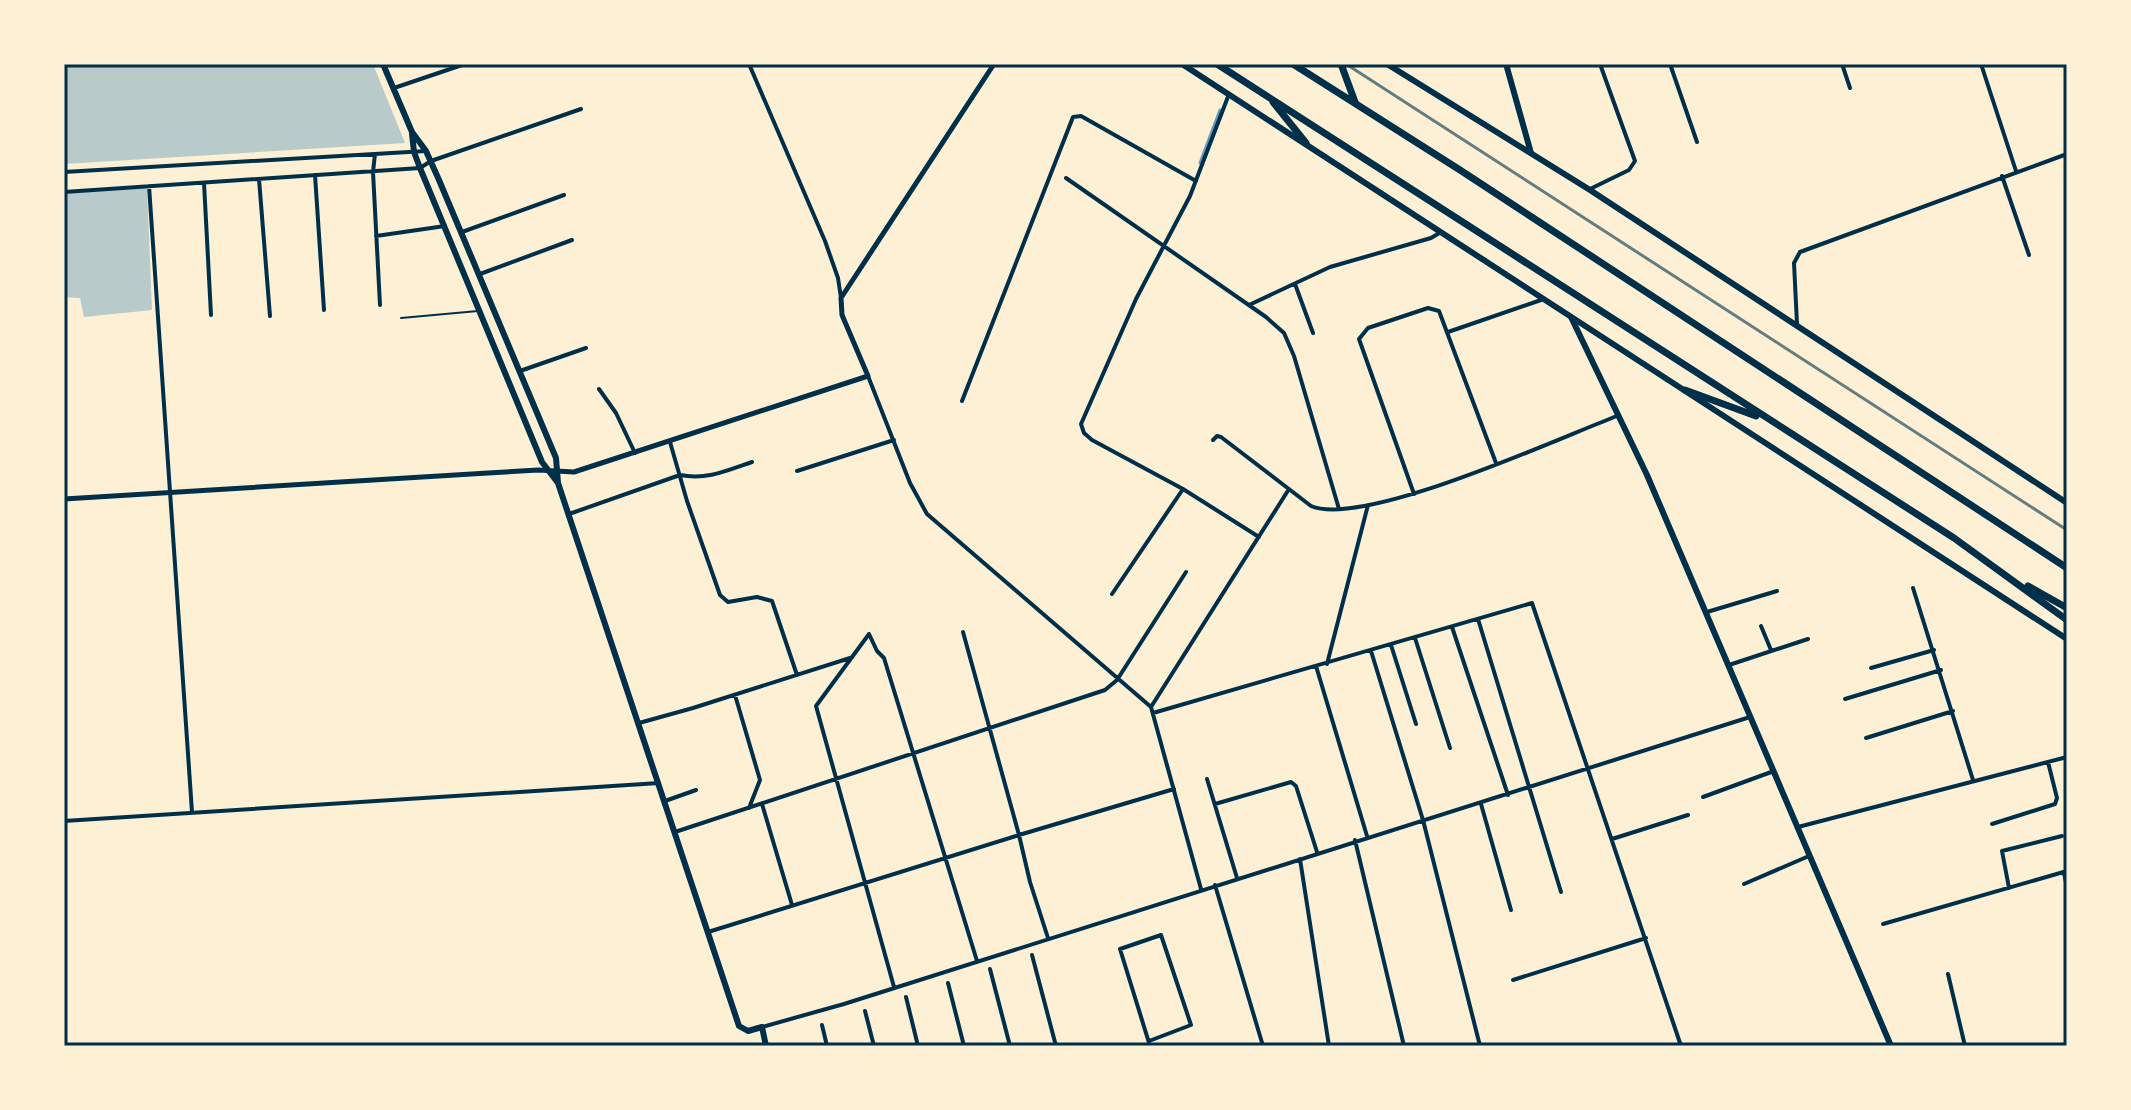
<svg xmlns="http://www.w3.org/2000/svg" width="2131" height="1110" font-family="Arial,sans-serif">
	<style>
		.green { fill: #b9caca }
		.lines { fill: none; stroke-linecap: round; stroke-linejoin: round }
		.stream { stroke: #669bbc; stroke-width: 3 }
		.service { stroke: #003049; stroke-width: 2 }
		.minor { stroke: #003049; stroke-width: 4 }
		.tertiary { stroke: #003049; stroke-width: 5 }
		.secondary { stroke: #003049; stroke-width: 6 }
		.primary { stroke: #003049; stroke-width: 6 }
		.trunk { stroke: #003049; stroke-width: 7 }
		.rail { stroke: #657d81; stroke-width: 3 }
		.neatline { fill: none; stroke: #003049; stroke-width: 3 }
	</style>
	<rect width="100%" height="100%" fill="#fdf0d5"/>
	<!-- green -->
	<path class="green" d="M64,64H373L405,143L64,164Z
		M147,187L152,310L84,317L80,298L64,297V192Z"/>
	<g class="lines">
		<!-- stream -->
		<path class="stream" d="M1200,163L1220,110"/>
		<!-- service -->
		<path class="service" d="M401,318L478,311"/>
		<!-- minor -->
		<path class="minor" d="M749,64L825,241L838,278L841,298
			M1670,64L1697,142
			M1842,64L1850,88
			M1981,64L2016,171
			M394,88L465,64
			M1229,94L1190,196L1136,299L1081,424L1084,433L1092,440L1183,489L1259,537
			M375,154L373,172L380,305
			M64,172L426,151
			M315,175L324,310
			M2002,176L2029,255
			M1066,178L1266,317L1284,333L1294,356L1339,509
			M259,179L270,316
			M204,183L211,315
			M149,186L192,812
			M1590,189L1629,170L1635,161L1600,64
			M64,192L420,168L431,161L581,109
			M462,232L564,195
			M376,236L445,226
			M480,274L572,240
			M1295,284L1313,333
			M1249,305L1330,267L1431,238L1441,232
			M1797,324L1794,263L1800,252L2067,154
			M1448,332L1544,299
			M520,371L586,348
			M868,376L910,483L927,514L1151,707L1201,889
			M599,389L616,413L635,453
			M962,401L1073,117L1081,116L1196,181
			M1213,440L1217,436L1221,437L1311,506C1364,528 1559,438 1617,416
			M670,442L687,501L720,595L728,602L757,597L772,601L797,675
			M797,471L894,440
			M1414,494L1359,339L1368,328L1428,308L1439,311L1496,463
			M569,514L680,475C707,480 726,471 752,462
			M1913,588L1973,780
			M1112,594L1183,489
			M1707,612L1777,591
			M1478,619L1561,892
			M1761,626L1771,650
			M1452,627L1508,795
			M963,632L1019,835L1030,882L1048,938
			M869,634L816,706L894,987
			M869,634L877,651L884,658L977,961
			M1415,638L1450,748
			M1391,645L1416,724
			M1371,651L1423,820L1480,1046
			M1327,664L1368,505
			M1729,665L1808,639
			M1316,666L1367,836
			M1871,668L1934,650
			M735,695L760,780L749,808
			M1845,699L1941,670
			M1151,707L1289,489
			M1153,713L1532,603L1681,1046
			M639,723L693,708L850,658
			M1866,738L1953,711
			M1207,779L1237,878
			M1703,797L1774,771
			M665,801L696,790
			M762,804L792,905
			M1215,804L1291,782L1296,786L1317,852
			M1481,804L1511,910
			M64,821L659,783
			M1992,824L2055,804L2057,798L2048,762
			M1798,827L2067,757
			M675,832L1105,690L1117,680L1186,572
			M1612,839L1688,815
			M1355,840L1404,1046
			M1300,859L1329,1046
			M2064,873L2067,887
			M1744,884L1809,856
			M1215,885L1263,1046
			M2009,888L2002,851L2062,836
			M1883,924L2067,871
			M708,932L1019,835L1174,789
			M1032,955L1056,1046
			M990,969L1010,1046
			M1948,974L1965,1046
			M1513,980L1646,938
			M948,983L964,1046
			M906,997L918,1046
			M865,1011L874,1046
			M822,1025L827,1046
			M762,1027L844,1004L1750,717
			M1149,1041L1191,1025L1161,935L1120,949L1150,1046"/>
		<!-- tertiary -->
		<path class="tertiary" d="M64,499L488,473L538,470L574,472L868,376L842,315L841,298L994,64"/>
		<!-- secondary -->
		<path class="secondary" d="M383,64L412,132L426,151L439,180L556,458L558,483L739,1026L748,1031L762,1027L766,1046
			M1506,64L1531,153
			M412,134L414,152L420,168L542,462L558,483
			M1571,317L1647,475L1891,1046"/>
		<!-- primary -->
		<path class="primary" d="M1182,64L2067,639
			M1387,64L1590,190L2067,503"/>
		<!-- trunk -->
		<path class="trunk" d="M1217,64L1954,538L2067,620
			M1293,64L1460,170L2067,568
			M1341,64L1355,102
			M1273,102L1306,143
			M1685,390L1756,416
			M2028,586L2067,608"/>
		<!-- rail -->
		<path class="rail" d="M1346,64L2067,530"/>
	</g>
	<!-- border -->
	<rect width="2131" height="1110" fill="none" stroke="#fdf0d5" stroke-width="132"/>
	<rect x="66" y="66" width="1999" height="978" class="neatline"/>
</svg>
